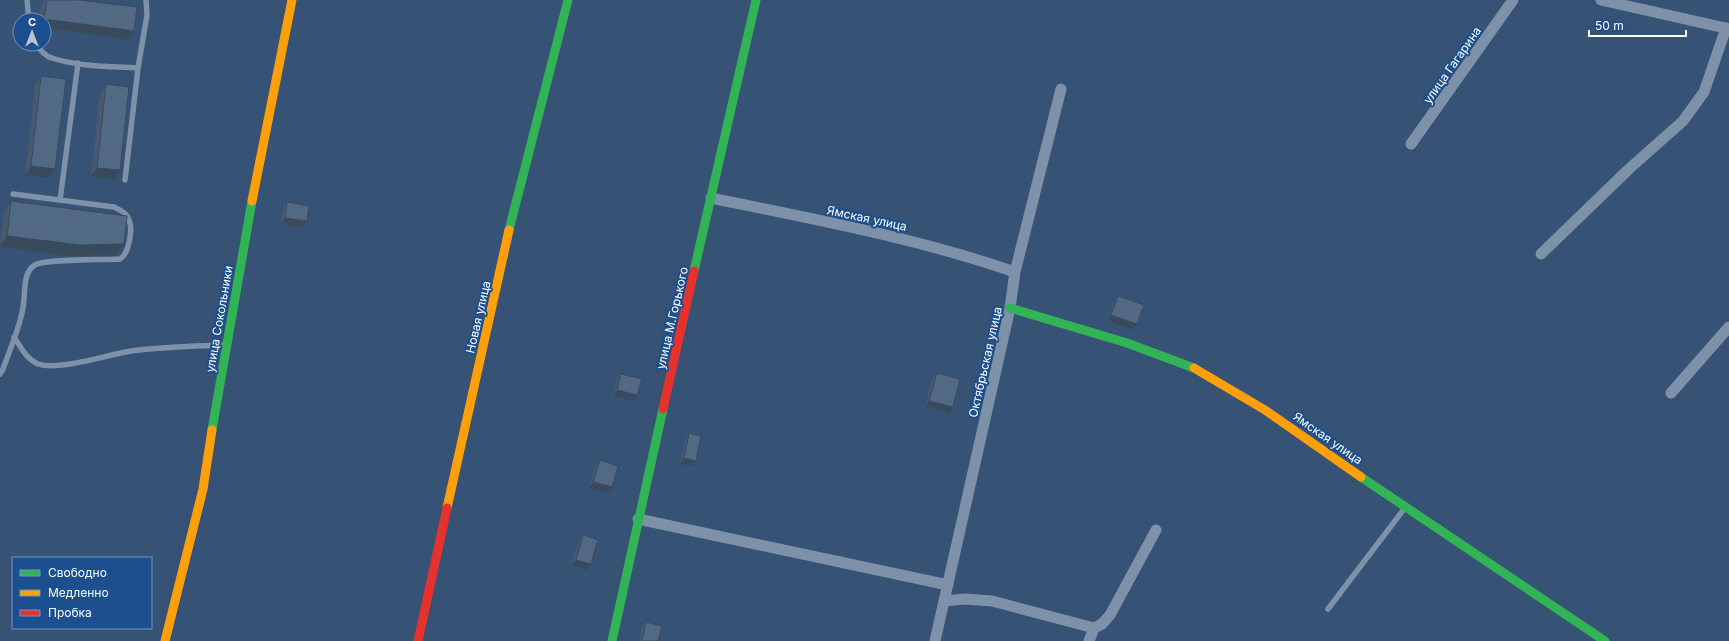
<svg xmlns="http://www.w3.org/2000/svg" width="1729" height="641" font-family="Inter,sans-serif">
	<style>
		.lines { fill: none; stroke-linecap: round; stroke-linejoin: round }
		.lane { stroke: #7d92a8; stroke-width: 5.5 }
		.street { stroke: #7d92a8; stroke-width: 11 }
		.fast { stroke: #30b455; stroke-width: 9 }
		.slow { stroke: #ff9f0a; stroke-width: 9 }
		.jam { stroke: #e5322d; stroke-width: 9 }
		.wall { fill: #475a72 }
		.shaded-wall { fill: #394a5c }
		.building { fill: #526984; stroke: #394a5c }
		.labels { text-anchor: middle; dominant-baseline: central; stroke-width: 4; stroke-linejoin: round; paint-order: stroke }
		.street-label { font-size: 12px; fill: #fff; stroke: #1b4f8f }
	</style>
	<rect width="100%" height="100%" fill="#365274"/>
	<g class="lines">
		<!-- lane -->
		<path class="lane" d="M27,0L29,20
			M37,44C40,50 45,56 52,58C79,67 111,66 138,68
			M125,180L138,68L147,15L146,0
			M60,200L78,63
			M14,337C21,347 26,359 38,364C60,371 106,355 131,351C162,347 193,346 225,345
			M0,374L3,369C10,349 23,320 24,299C25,288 24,271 35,265C44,259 105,260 120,259C129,254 133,229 129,220C127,213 120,210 114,207L13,194
			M1328,609L1404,509"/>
		<!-- street -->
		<path class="street" d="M1601,0L1729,29
			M1411,144L1513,0
			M711,198C813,219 916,238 1015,272
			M1541,254L1630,168L1683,121L1704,92L1726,28
			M1671,393L1729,327
			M638,519L948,585
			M944,601L965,599L992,601L1094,628
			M935,641L1010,308L1015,272L1061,89
			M1089,641L1094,628L1102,624L1110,615L1156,530"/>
		<!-- fast -->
		<path class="fast" d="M509,230L568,0
			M694,271L756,0
			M1010,308L1127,343L1194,368
			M212,430L252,201
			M1361,477L1605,641
			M612,641L663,409"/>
		<!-- slow -->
		<path class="slow" d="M252,201L292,0
			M1194,368L1265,410L1361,477
			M447,508L509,230
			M165,641L203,489L212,430"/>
		<!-- jam -->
		<path class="jam" d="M663,409L694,271
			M418,641L447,508"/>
	</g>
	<!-- wall -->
	<path class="wall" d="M45,0H79L128,39L44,28V20H39L41,5Z
		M41,76L55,169L49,178L25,175L35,85Z
		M106,84L120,170L114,179L91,176L100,93Z
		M11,201L116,255L72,256L0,247V242L4,213Z
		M287,202L302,227L281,224L283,208Z
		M1118,296L1137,324L1133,330L1107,320L1114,302Z
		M937,373L949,413L925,406L932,379Z
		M621,374L637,395L633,401L613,395L617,380Z
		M689,433L692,466L680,464L685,439Z
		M600,460L612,487L608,493L589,488L595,466Z
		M583,535L587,570L571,565L579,541Z
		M646,622L658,641H639L642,628Z"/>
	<!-- shaded-wall -->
	<path class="shaded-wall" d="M44,19L134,31L128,39L44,28Z
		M31,166L55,169L49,178L25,175Z
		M97,168L120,170L114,179L91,176Z
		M285,218L307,221L302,227L281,224Z
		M7,236L124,244L116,255L72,256L0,247V246Z
		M1111,315L1137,324L1133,330L1107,320Z
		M617,390L637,395L633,401L613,395Z
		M929,401L953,407L949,413L925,406Z
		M684,458L696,461L692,466L680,464Z
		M593,482L612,487L608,493L589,488Z
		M576,560L591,564L587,570L571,565Z"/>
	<!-- building -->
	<path class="building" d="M47,0H79L137,7L134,31L44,19Z
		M41,76L66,79L55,169L31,166Z
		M106,84L129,87L120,170L97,168Z
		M11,201L127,216L124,244L80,245L7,236Z
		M287,202L309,206L307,221L285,218Z
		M1118,296L1144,305L1137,324L1111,315Z
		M937,373L960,379L953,407L929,401Z
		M621,374L642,379L637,395L617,390Z
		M689,433L701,436L696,461L684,458Z
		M600,460L618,466L612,487L593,482Z
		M583,535L598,540L591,564L576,560Z
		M646,622L662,626L658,641H642Z"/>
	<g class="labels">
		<!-- street labels -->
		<g class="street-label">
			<text transform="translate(1452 65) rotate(-55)">улица Гагарина</text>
			<text transform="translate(867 218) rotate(12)">Ямская улица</text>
			<text transform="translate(478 317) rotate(-77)">Новая улица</text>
			<text transform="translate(672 318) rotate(-77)">улица М.Горького</text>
			<text transform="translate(219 319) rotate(-80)">улица Сокольники</text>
			<text transform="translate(985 362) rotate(-77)">Октябрьская улица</text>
			<text transform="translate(1328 438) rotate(35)">Ямская улица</text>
		</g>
	</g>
	<!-- legend -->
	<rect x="12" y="557" width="140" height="72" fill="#1b4f8f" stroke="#7695bc"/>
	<rect x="20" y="570" width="20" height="6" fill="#30b455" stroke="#7695bc"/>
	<text x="48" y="577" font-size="12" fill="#ffffff">Свободно</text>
	<rect x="20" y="590" width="20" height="6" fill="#ff9f0a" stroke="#7695bc"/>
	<text x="48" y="597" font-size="12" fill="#ffffff">Медленно</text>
	<rect x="20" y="610" width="20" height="6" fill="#e5322d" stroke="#7695bc"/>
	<text x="48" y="617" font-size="12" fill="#ffffff">Пробка</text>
	<!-- north arrow -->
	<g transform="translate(32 32)"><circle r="19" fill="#1b4f8f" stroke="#7695bc"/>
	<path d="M0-3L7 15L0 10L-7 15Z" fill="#b9c2ce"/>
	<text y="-6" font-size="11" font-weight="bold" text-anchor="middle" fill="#ffffff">С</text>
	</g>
	<!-- scale -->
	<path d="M1589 30v6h97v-6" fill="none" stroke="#ffffff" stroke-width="2"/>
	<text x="1595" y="30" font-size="12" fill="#ffffff" stroke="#1b4f8f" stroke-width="3" paint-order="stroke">50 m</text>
</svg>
